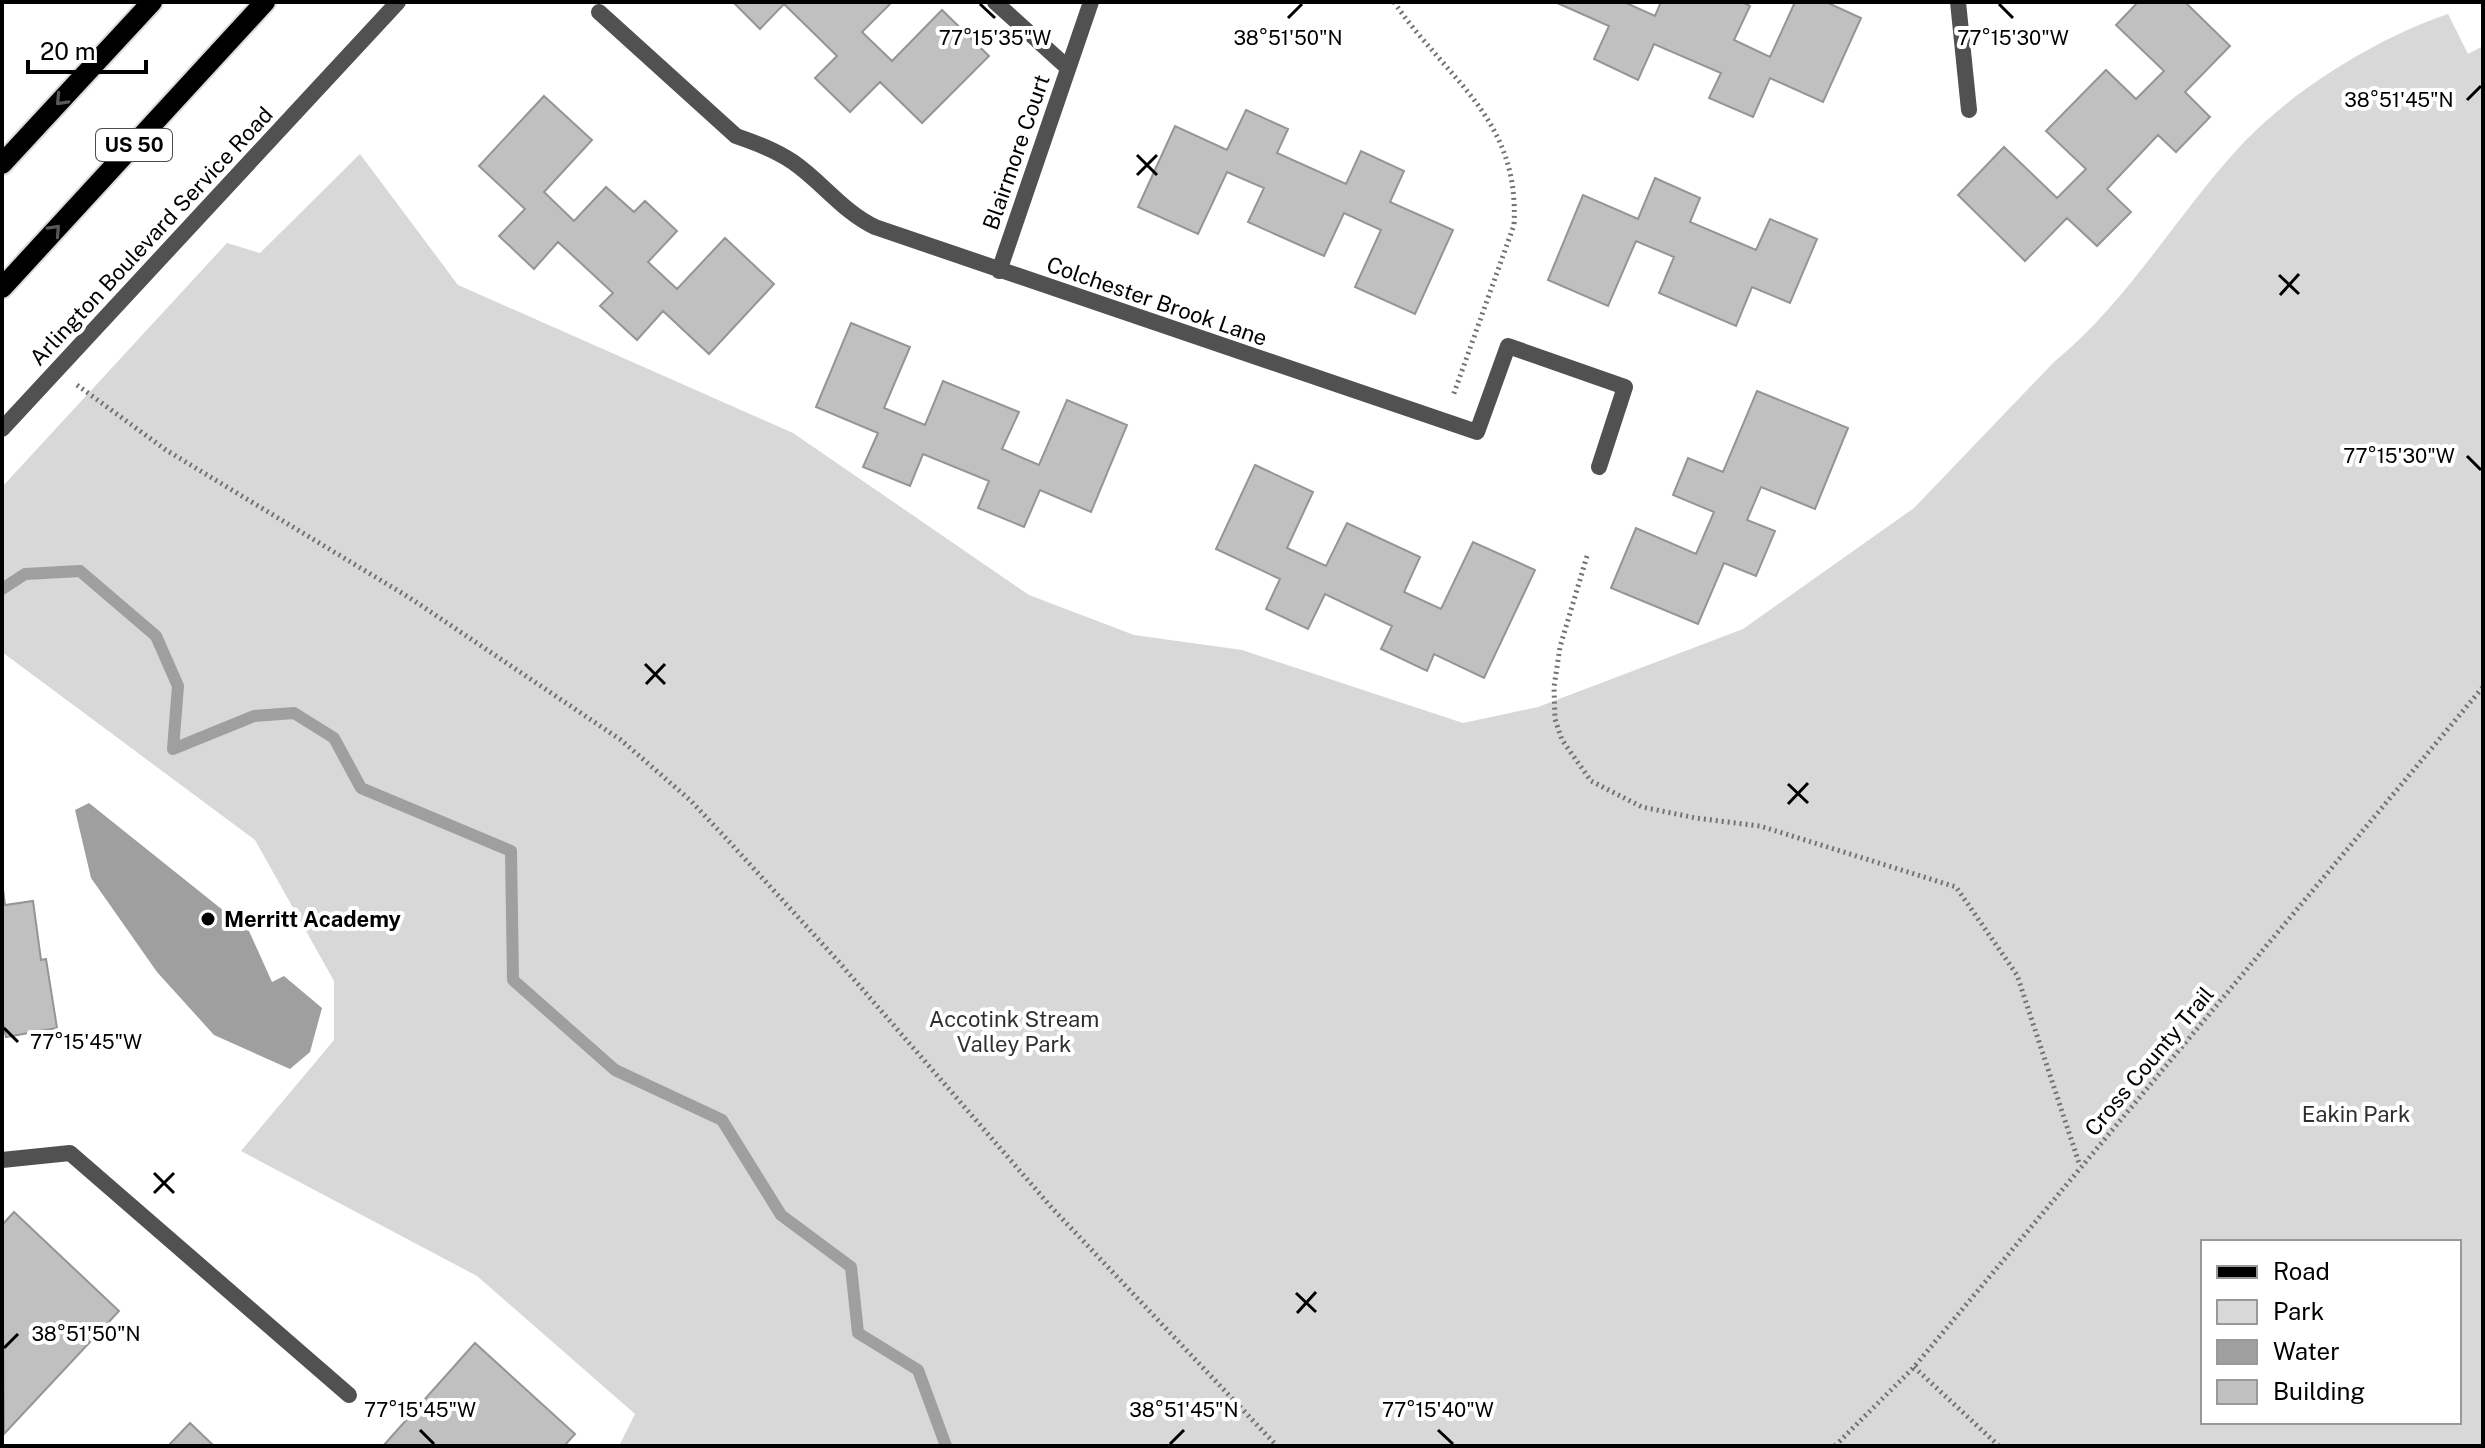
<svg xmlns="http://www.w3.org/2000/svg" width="2485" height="1448" font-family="'Public Sans',sans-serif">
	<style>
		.green { fill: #d8d8d8; fill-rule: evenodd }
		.water { fill: #9f9f9f }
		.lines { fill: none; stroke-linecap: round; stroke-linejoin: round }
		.stream { stroke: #9f9f9f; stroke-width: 12 }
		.building { fill: #c0c0c0; stroke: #959595; stroke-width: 2 }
		.primary-casing { stroke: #dbdbdb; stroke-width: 24 }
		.path { stroke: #737373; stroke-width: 5; stroke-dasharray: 2 4; stroke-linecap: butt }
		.lane { stroke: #515151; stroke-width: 16 }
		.street { stroke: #515151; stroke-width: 16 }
		.primary { stroke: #000; stroke-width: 20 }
		.oneway { stroke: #595959 }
		.ticks { fill: none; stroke: #000; stroke-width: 3 }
		.poi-dot { fill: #000; stroke: #fff; stroke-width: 3 }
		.labels { text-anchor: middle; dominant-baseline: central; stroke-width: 8; stroke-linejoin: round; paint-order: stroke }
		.shield { fill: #fff; stroke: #4c4c4c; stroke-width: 2 }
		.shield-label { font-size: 20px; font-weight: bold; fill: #000 }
		.street-label { font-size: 22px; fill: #000; stroke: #fff }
		.poi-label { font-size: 22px; font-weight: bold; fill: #000; stroke: #fff; text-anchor: start }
		.park-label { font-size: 22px; fill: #2f2f2f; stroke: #fff }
		.ticks-label { font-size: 20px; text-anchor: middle; fill: #000; stroke: #fff; stroke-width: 8; stroke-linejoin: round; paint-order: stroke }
	</style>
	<rect width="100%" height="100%" fill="#fff"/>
	<!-- green -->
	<path class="green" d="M2448,14L2468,54L2483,46V1446H619L635,1414L477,1276L241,1151L334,1040V981L255,840L2,652V487L227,243L260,253L360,154L458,285L793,433L1029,595L1134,635L1242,650L1463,723L1538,707L1743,629L1914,508L2054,362C2129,301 2178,212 2244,142C2296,88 2377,38 2448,14ZM2203,1242H2459V1422H2203Z"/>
	<!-- water -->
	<path class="water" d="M89,803L249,931L272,982L284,976L322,1008L310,1052L290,1069L214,1035L157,972L91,878L75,810Z"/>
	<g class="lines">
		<!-- stream -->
		<path class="stream" d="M2,589L25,574L80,571L156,636L178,686L173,749L254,716L294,713L334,738L361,788L511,851L513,980L615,1070L722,1120L781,1215L851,1267L858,1333L918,1370L946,1446"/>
	</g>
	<!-- building -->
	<path class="building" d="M733,2H892L862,32L892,61L942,10L989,56L922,123L880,82L850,112L815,78L837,56L784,4L760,29Z
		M1555,2H1624L1655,16L1661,2H1742L1750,6L1734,40L1770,57L1795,2H1826L1861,18L1823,102L1770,78L1753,117L1709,98L1721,73L1654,44L1638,80L1594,59L1609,26Z
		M2138,2H2185L2230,46L2185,92L2210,117L2176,152L2158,135L2107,189L2131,212L2097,246L2067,218L2025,261L1958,195L2004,147L2057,198L2086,169L2046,131L2106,70L2136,99L2164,71L2116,25Z
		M544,96L592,140L544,192L574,221L606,187L634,212L645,201L677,231L648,262L677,289L725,238L774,284L709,354L663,311L637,340L600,306L613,293L558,242L534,269L499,236L525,209L479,166Z
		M1246,110L1288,129L1277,153L1346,184L1361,151L1404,171L1390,202L1453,230L1415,314L1355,287L1381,230L1344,213L1324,256L1248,222L1264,188L1227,172L1198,234L1138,207L1175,126L1227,150Z
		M1655,178L1700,198L1690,222L1756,250L1770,219L1817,239L1790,303L1752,287L1736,326L1659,293L1674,257L1636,241L1608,306L1548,280L1583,195L1638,219Z
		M851,323L910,347L884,408L925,425L943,381L1019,412L1002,449L1039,465L1067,400L1127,425L1091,512L1040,490L1024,527L978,508L989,481L923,454L910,486L863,467L878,433L816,407Z
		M1757,391L1848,428L1815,509L1761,487L1747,520L1775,531L1756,576L1724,563L1698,624L1611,588L1636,528L1696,554L1714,512L1673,495L1688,458L1723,472Z
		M1255,465L1313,492L1287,548L1326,566L1347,523L1420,557L1404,592L1441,609L1473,542L1535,570L1484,678L1434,654L1427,671L1381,649L1392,626L1325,594L1308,629L1266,609L1280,579L1216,549Z
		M2,881L5,905L33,901L41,960L46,959L57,1028L6,1037L2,1018Z
		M14,1212L119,1311L4,1434L2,1225Z
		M475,1343L575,1434L564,1446H383Z
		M190,1423L214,1446H168Z"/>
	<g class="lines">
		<!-- primary casing -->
		<g class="primary-casing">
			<path id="primary" d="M2,164L152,2
				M2,288L265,2"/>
		</g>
		<!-- path -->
		<path class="path" d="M1394,2C1447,80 1520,118 1514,225L1453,396
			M77,385L166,450L410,598L621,740L690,800L724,836L838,961L1052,1208L1277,1446
			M1587,556L1560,647L1554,687L1555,719L1562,740L1591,781L1642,807L1696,818L1760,826L1956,887L2017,975L2080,1166
			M1914,1367L1999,1446
			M1835,1446L1914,1367L2483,687"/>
		<!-- lane -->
		<path class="lane" d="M995,2L1068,68
			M2,1160L70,1153L349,1395"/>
		<!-- street -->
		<path class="street" d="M1958,2L1969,110
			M599,12L736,136C756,143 775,150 793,162C822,182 842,211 875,227L1477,432L1508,346L1625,387L1599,467
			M999,271L1091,2
			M2,429L398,2"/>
		<!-- primary -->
		<use href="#primary" class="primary"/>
	</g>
	<!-- one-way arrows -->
	<defs><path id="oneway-chevron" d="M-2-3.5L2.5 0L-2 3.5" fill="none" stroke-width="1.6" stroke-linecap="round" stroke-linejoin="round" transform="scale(2)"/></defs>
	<g class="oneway">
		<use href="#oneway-chevron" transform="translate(61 100) rotate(133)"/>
		<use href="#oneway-chevron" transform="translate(55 230) rotate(-47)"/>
	</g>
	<!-- ticks -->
	<path class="ticks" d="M980,4L995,18M1999,4L2013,18M1288,18L1302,4M2467,100L2481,86M1137,155L1157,175M1137,175L1157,155M2279,275L2299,294M2280,295L2299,274M2467,456L2481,470M645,664L665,684M646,684L665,664M1788,784L1808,803M1788,804L1808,783M4,1028L18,1042M154,1173L174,1193M154,1193L174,1173M1296,1293L1316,1312M1297,1313L1316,1292M4,1348L18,1334M420,1430L434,1444M1438,1430L1453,1444M1170,1444L1184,1430"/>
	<!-- markers -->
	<circle class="poi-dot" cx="208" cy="919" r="8"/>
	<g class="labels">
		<!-- shield labels -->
		<rect class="shield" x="96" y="129" width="76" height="32" rx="6"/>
		<g class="shield-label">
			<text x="134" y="145">US 50</text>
		</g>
		<!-- street labels -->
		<g class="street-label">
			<text transform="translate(1016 152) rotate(-71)">Blairmore Court</text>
			<text transform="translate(151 236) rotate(-47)">Arlington Boulevard Service Road</text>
			<text transform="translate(1157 301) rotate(19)">Colchester Brook Lane</text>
			<text transform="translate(2149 1061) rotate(-50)">Cross County Trail</text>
		</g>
		<!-- poi labels -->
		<g class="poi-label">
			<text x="224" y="919">Merritt Academy</text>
		</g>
		<!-- park labels -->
		<g class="park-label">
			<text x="1014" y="1019">Accotink Stream<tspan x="1014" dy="25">Valley Park</tspan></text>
			<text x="2356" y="1114">Eakin Park</text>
		</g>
	</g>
	<g class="ticks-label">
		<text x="995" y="45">77°15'35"W</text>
		<text x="2013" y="45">77°15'30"W</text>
		<text x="1288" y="45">38°51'50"N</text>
		<text x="2399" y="107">38°51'45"N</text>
		<text x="2399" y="463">77°15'30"W</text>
		<text x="86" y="1049">77°15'45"W</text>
		<text x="86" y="1341">38°51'50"N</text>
		<text x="1184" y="1417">38°51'45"N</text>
		<text x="420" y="1417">77°15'45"W</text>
		<text x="1438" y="1417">77°15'40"W</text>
	</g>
	<!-- border -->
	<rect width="2485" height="1448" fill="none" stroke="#000000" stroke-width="8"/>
	<!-- legend -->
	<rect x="2201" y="1240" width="260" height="184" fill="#ffffff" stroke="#999999" stroke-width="2"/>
	<rect x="2217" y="1266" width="40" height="12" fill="#000000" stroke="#999999" stroke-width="2"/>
	<text x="2273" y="1280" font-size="24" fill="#000000">Road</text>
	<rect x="2217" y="1300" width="40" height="24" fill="#d8d8d8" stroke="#999999" stroke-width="2"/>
	<text x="2273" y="1320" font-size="24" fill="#000000">Park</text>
	<rect x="2217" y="1340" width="40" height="24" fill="#9f9f9f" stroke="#999999" stroke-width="2"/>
	<text x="2273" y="1360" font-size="24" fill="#000000">Water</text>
	<rect x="2217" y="1380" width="40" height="24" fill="#c0c0c0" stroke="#999999" stroke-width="2"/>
	<text x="2273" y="1400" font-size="24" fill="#000000">Building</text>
	<!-- scale -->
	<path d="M28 60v12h118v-12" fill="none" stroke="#000000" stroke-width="4"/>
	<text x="40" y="60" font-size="24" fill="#000000" stroke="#ffffff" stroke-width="6" paint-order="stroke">20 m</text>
</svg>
